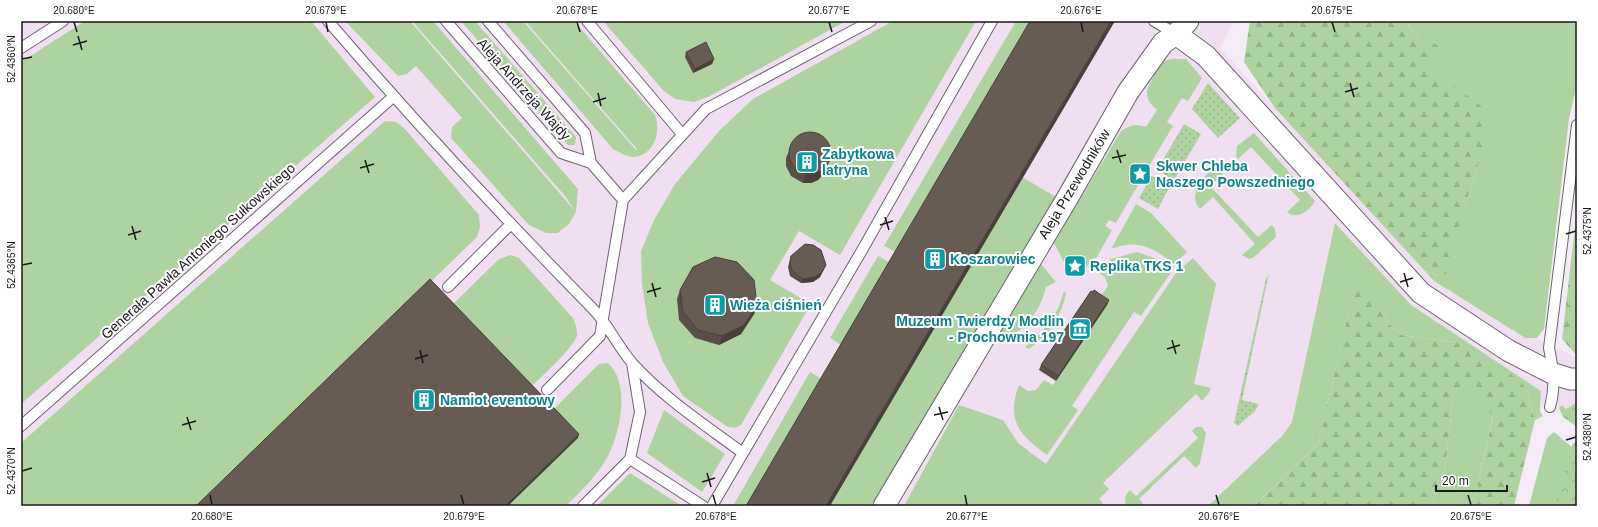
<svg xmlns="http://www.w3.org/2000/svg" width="1598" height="527" font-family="Helvetica,sans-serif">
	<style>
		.built { fill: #efdff1 }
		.grass { fill: #aed3a0 }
		.forest { fill: url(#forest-firs) }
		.park { fill: url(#park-crowns) }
		.garden { fill: url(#garden-dots) }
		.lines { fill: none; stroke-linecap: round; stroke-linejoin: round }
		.lane-casing { stroke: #6e656f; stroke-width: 12 }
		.street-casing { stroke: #6e656f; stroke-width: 23 }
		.lane { stroke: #fff; stroke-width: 10 }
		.street { stroke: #fff; stroke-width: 21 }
		.wall { fill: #594f48 }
		.shaded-wall { fill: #48403b }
		.building { fill: #675c54; stroke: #48403b }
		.ticks { fill: none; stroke: #1b171b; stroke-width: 1.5 }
		.labels { text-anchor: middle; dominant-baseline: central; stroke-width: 4; stroke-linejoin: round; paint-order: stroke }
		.street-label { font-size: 14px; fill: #1b171b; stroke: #fff }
		.culture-label { font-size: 14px; font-weight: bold; fill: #0d838f; stroke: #fff; text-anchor: start }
		.neatline { fill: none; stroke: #1b171b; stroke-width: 1.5 }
		.ticks-label { font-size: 10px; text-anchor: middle; fill: #1b171b }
	</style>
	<defs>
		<pattern id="forest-firs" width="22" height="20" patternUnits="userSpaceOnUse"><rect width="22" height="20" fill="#aed3a0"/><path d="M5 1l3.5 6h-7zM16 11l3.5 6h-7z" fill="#95b489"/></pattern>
		<pattern id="park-crowns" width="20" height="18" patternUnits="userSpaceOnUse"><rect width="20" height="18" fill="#aed3a0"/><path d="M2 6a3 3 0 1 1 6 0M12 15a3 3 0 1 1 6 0" fill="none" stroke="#95b489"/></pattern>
		<pattern id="garden-dots" width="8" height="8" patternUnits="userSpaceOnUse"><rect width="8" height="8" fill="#aed3a0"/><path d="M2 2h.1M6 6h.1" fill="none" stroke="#95b489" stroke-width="1.8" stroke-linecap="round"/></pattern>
	</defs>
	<rect width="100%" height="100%" fill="#f5ebf7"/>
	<!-- built -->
	<path class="built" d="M21,21H1234L1220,48L1434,281L1524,338H1537L1577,358V402L1566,409L1562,405L1559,408L1541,405V391L1411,305L1335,223L1292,422L1283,435L1208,506H21Z"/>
	<!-- grass -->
	<path class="grass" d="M85,21H311L375,97L21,404V62Z
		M345,21H410L575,211L565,196L412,21H433L578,189L576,212L569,224L558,233H546L529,225L451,138L452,127L462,118L416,66L407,74L398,76Z
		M461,21H475L576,137L575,145H568Z
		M503,21H523L636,150L637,149L525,21H574L655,115C661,132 655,154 634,157C626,157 619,152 613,149Z
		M603,21H846L708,97L694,102L675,99L663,90Z
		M893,21H976L840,255L799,231L770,280L811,304L741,425L735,428L728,427L683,396L663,362L648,323L642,284L641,251L654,220L675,184L719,131L753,99Z
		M1016,21H1033L898,253L884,246Z
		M1407,21H1577V83L1569,119L1544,329L1537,338H1525L1434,281L1424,270L1438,276L1465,206L1480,159V106L1425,64L1439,47L1410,29Z
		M1186,59L1202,78L1188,101L1182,98L1167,122L1173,126L1149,166L1143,162L1139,169L1145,173L1116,223L1109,220L1105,226L1112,230L1097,257L1090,261L1085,270L1079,257L1064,262L1054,243L1121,131C1130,125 1136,124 1146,127L1157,110C1142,97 1146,89 1155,74C1158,69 1161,62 1167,60C1172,58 1180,59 1186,59Z
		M385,121L396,122L405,129L479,215L480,227L477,237L199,506H21V443Z
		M1254,133L1315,201C1310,210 1297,221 1287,212L1300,200L1251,147L1238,159L1236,156L1237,146Z
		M1216,169L1223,174L1210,186L1258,237L1272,225L1275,229L1276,237L1254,257L1249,259L1242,255L1255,244L1213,197L1200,209C1197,205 1195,202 1195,197C1196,187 1206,170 1216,169Z
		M1022,177L1056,197L871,506H830Z
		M1136,204L1151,213L1187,252L1174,264C1152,247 1138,239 1111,249Z
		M1335,223L1411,305L1541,391L1540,411L1543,416L1535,420L1527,391L1459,343L1401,335L1388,323L1377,302L1357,278L1318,444L1254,506H1208L1283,435L1292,422Z
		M1137,252L1157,259L1172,271L1141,316L1134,312L1072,406L1078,410L1047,455C1019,435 1006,420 1019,385L1028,391L1036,390L1044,380L1053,385L1107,305L1099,299L1108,286L1105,277L1096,271L1111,259Z
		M511,255L519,258L573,318C575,323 578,330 577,336C574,347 539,379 529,389L450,307L499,259Z
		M878,256L892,264L843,346L830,338Z
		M1193,258L1216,284L1194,384L1211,388L1208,394L1202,401L1196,394L1103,483L1109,489L1099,499L1105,506H904L959,405L1003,420L1018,443L1046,464L1176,273Z
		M1041,264L1056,282L1046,287C1041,308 1032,320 1015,334L1014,344L997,338Z
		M1064,291L1066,294C1060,319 1050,334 1029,349L1025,347L1041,333L1058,309Z
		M608,363C631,384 620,432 608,456C599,474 580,492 566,506H508L577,438L551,412L599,364Z
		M810,372L822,379L748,506H733Z
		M1465,386L1493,415L1473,506H1432L1445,469L1454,389Z
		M664,410L725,454L702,492L647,453Z
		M1196,427H1202L1206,433L1200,463L1196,468L1184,456L1139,499L1145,506H1126C1124,499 1125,495 1130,490L1136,496L1198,438L1192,431Z
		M1554,432L1574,449L1577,477V506H1529L1547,438Z
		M630,473L682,506H597Z"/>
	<!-- forest -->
	<path class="forest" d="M1250,21H1407L1410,29L1440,47L1426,64L1481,106L1487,117L1480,159L1465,206L1446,274L1438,276L1424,270L1275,108L1244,62Z
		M1577,210V356L1562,339Z
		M1357,277L1377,302L1388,323L1401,335L1459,343L1520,380L1527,391L1535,420L1514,506H1473L1493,416L1465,386L1454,390L1445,469L1432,506H1254L1318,444Z"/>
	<!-- park -->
	<path class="park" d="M1577,402V427L1563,417L1559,408L1562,405L1566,409Z
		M1577,439V506H1555L1570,449Z"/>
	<!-- garden -->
	<path class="garden" d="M1208,83L1240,118L1218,138L1192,109Z
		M1184,124L1201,134L1174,180L1157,170Z
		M1152,176L1170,186L1158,209L1139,198Z
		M1269,273L1242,400L1259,404L1255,411L1238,426L1234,423L1266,279Z"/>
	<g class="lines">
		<!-- lane casing -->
		<g class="lane-casing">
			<path id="lane" d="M328,21C413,120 502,216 594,310C609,326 618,347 633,364C665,399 705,425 743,453
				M446,21L561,153L591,163L623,200
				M488,21L585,133L591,163
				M587,21L682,134
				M1154,21L1176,34
				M21,48L63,21
				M448,287L510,225
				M547,390L600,336L623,200L706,109L871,21
				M1550,407C1556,386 1553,368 1549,348L1577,125
				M21,426L393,97
				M630,459L703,506
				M583,506L630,459L640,412L632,363
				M712,506L861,252L992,21"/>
		</g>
		<!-- street casing -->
		<g class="street-casing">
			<path id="street" d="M1176,34L1206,56L1421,293L1509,351L1554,374L1570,379H1577
				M884,506L1068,197L1128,92L1163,43L1176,34L1188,21"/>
		</g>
		<!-- lane -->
		<use href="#lane" class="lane"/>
		<!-- street -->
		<use href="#street" class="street"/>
	</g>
	<!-- wall -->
	<path class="wall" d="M686,52L714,59L712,64L693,73L685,57Z
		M790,149L825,172L818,180L811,183H803L791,176L786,166V158Z
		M791,256L824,269L820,277L813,282L801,283L790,276L788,267Z
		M680,290L757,305L754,314L741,334L719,345L695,338L679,320L677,299Z
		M1109,300L1107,305L1056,381L1039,370L1041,365Z"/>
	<!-- shaded-wall -->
	<path class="shaded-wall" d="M1111,21H1115L830,506H826Z
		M714,59L712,64L693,73L695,69Z
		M828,164L825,172L818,180L811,183H803L806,174Z
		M826,265L820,277L813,282L801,283L803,279Z
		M1109,300L1107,305L1056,381L1058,376Z
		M757,305L754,314L741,334L719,345L722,336Z
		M579,434L578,438L508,506H505Z"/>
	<!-- building -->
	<path class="building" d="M1030,21H1111L826,506H746Z
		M706,42L714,59L695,69L686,52Z
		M789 153a21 21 0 1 1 42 0a21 21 0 1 1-42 0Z
		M805,244L813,245L821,250L826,265L822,272L815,277L803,279L792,271L790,262L791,256Z
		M715,257L737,262L754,280L757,305L744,325L722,336L698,330L683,312L680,290L693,267Z
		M430,279L579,434L505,506H196Z
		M1094,290L1109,300L1058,376L1041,365L1091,291L1093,292Z"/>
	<!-- ticks -->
	<path class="ticks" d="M74,22L77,32M326,22L328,32M577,22L580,32M829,22L832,32M1081,22L1083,32M1332,22L1335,32M78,36L82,50M73,45L87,41M22,59L32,57M1350,83L1354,97M1345,92L1358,88M598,93L601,106M593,102L606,98M1117,150L1121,163M1112,158L1126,155M365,160L369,173M360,168L374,164M885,217L889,230M880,225L893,221M132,226L136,240M1566,234L1576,231M128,235L141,231M22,265L32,263M1404,273L1408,287M1400,282L1413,278M652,283L656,297M647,292L661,288M1172,340L1176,354M1167,349L1180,345M420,350L423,363M415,359L428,355M939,407L943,420M934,415L948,412M187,417L191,430M182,425L196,421M1566,440L1576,437M22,471L32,468M707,473L711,487M702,482L715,478M210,495L212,505M461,495L464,505M713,495L716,505M965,495L967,505M1216,495L1219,505M1468,495L1471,505"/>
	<!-- icons -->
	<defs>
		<g id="building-square" transform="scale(1.15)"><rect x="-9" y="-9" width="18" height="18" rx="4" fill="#0f9aa8" stroke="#fff"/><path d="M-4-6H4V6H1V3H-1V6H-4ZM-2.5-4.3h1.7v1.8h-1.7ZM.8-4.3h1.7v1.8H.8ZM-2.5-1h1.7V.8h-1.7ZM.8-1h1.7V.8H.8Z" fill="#fff"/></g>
		<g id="sight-square" transform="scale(1.15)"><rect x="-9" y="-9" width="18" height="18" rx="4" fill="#0f9aa8" stroke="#fff"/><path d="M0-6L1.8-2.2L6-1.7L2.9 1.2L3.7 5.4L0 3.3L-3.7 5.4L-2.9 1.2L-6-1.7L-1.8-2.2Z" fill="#fff"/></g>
		<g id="museum-square" transform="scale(1.15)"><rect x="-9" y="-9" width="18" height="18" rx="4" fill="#0f9aa8" stroke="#fff"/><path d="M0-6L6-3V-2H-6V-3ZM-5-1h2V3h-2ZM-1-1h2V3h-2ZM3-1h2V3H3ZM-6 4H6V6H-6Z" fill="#fff"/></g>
	</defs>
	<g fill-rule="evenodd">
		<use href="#building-square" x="807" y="162"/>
		<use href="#sight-square" x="1140" y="174"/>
		<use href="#building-square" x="935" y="259"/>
		<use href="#sight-square" x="1075" y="266"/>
		<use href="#building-square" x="715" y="305"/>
		<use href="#museum-square" x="1080" y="329"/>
		<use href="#building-square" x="424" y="400"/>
	</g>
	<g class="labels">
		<!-- street labels -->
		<g class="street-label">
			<text transform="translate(524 89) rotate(48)">Aleja Andrzeja Wajdy</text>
			<text transform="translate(1074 184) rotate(-59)">Aleja Przewodników</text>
			<text transform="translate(198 251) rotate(-42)">Generała Pawła Antoniego Sułkowskiego</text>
		</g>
		<!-- culture labels -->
		<g class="culture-label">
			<text x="822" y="154">Zabytkowa<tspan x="822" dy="16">latryna</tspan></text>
			<text x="1156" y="166">Skwer Chleba<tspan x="1156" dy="16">Naszego Powszedniego</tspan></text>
			<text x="950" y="259">Koszarowiec</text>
			<text x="1090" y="266">Replika TKS 1</text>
			<text x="730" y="305">Wieża ciśnień</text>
			<text x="1064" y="321" text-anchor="end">Muzeum Twierdzy Modlin<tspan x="1064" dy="16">- Prochownia 197</tspan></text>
			<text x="440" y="400">Namiot eventowy</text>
		</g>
	</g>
	<!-- border -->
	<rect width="1598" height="527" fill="none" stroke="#ffffff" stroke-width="44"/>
	<!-- scale -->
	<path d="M1436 485v6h71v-6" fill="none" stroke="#1b171b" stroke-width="2"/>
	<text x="1442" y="485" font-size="12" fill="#1b171b" stroke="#ffffff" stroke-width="3" paint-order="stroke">20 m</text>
	<rect x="22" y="22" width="1554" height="483" class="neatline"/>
	<g class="ticks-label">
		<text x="74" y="14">20.680°E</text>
		<text x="326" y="14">20.679°E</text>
		<text x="577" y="14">20.678°E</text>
		<text x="829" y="14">20.677°E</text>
		<text x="1081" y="14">20.676°E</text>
		<text x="1332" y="14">20.675°E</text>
		<text transform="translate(11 59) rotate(-90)" y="4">52.4360°N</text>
		<text transform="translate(1587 231) rotate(-90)" y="4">52.4375°N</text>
		<text transform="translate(11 265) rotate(-90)" y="4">52.4365°N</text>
		<text transform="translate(1587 437) rotate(-90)" y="4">52.4380°N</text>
		<text transform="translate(11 471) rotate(-90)" y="4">52.4370°N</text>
		<text x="212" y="520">20.680°E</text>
		<text x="464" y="520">20.679°E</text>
		<text x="716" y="520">20.678°E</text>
		<text x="967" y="520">20.677°E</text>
		<text x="1219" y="520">20.676°E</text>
		<text x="1471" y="520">20.675°E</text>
	</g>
</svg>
